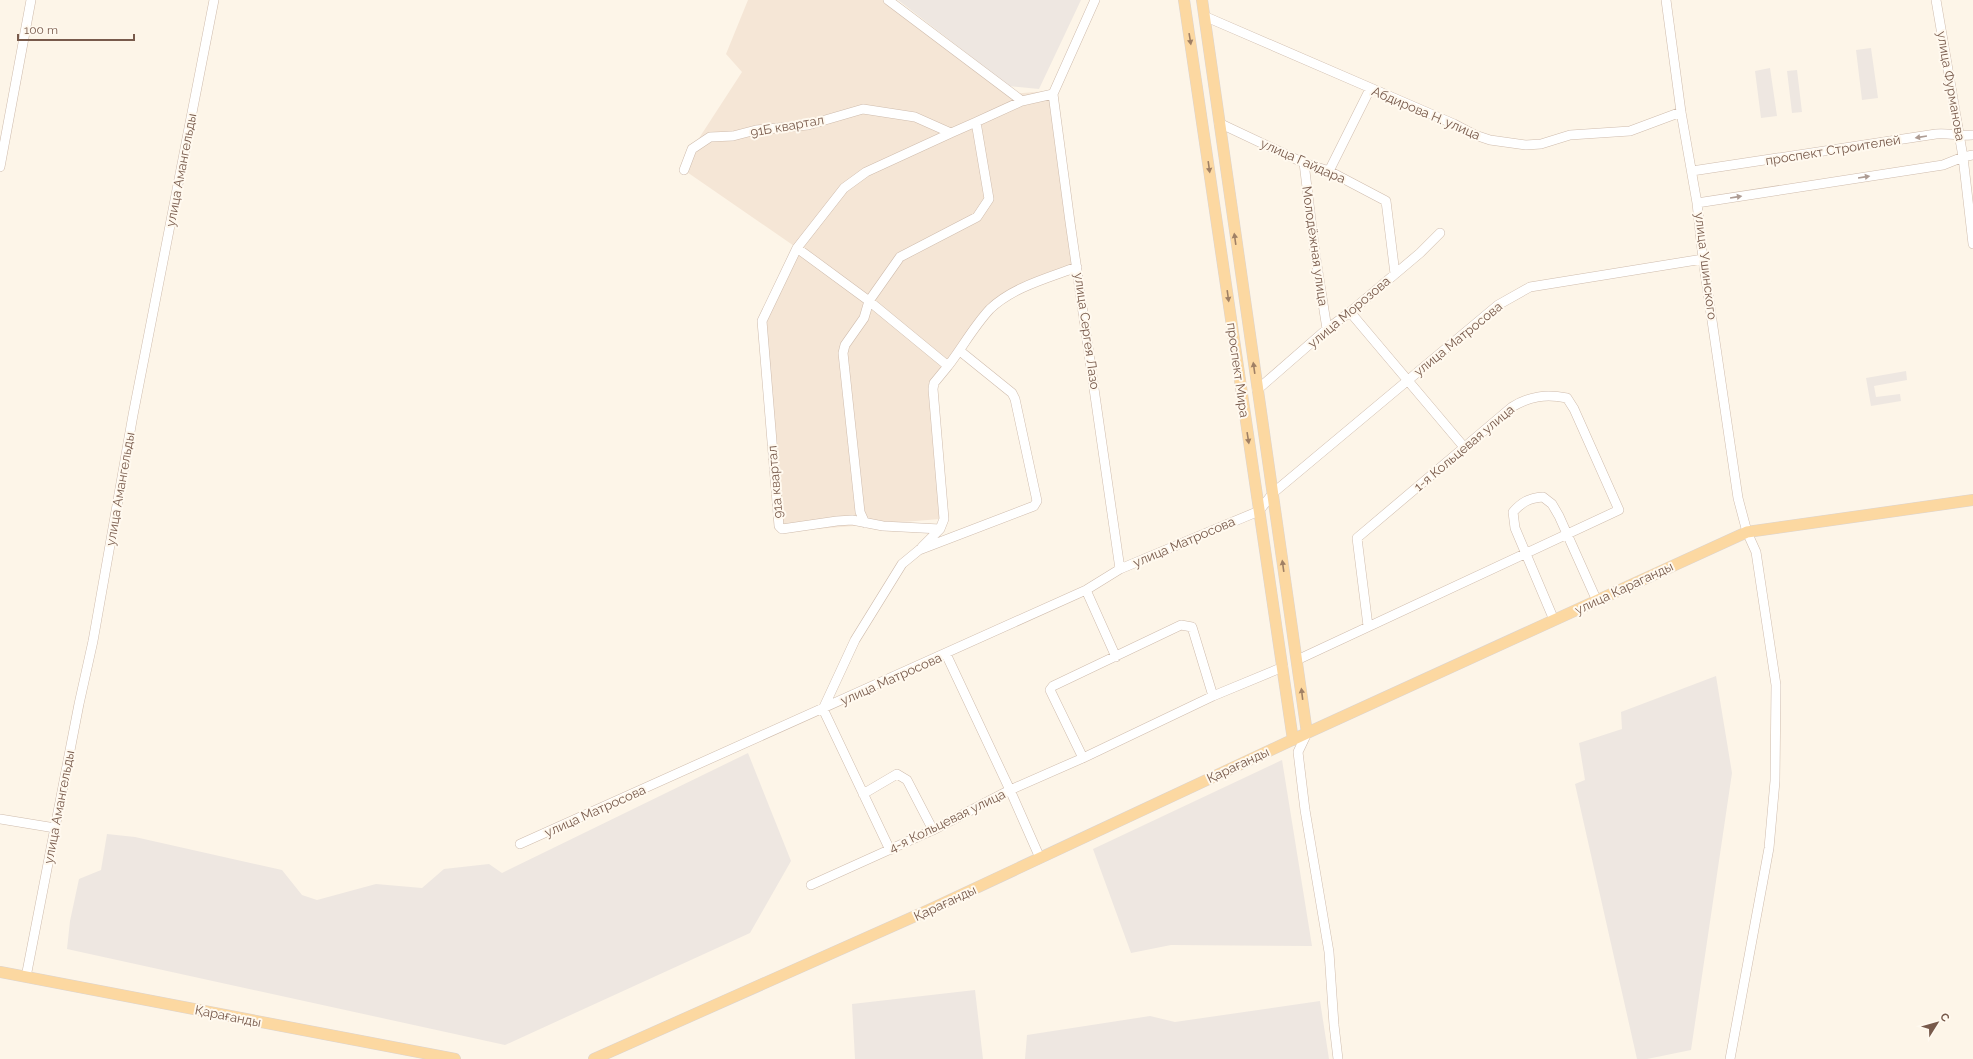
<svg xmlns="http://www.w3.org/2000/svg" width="1973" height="1059" font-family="Raleway,sans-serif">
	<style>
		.residential { fill: #f5e6d6 }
		.industrial { fill: #eee7e1 }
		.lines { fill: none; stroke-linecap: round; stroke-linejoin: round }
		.minor-casing { stroke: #cfbcad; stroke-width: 10 }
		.major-casing { stroke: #dcd4d0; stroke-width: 12 }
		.minor { stroke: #fff; stroke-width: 9 }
		.major { stroke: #fcd8a1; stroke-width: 11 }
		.oneway { fill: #a08065 }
		.oneway2 { fill: #ae9c93 }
		.labels { text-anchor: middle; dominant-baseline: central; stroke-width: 4; stroke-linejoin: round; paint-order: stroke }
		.street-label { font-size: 13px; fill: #785a4b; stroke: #fff9ef }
	</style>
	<rect width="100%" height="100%" fill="#fdf5e8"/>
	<!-- residential -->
	<path class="residential" d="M748,0H884L1008,94L1049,91L1076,267L1003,296L928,386L940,519L779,532L762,321L797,248L684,170L692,149L742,72L726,54Z"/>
	<!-- industrial -->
	<path class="industrial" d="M898,0H1081L1039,89L1009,86Z
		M1871,48L1878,98L1862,100L1856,50Z
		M1770,68L1777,116L1761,118L1755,71Z
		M1797,70L1802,112L1792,113L1787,71Z
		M1906,371L1907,380L1874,386L1876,397L1900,394L1901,401L1871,406L1866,378Z
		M1716,676L1732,773L1691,1050L1647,1059H1637L1575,784L1585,780L1579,743L1622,729L1621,712Z
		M748,753L791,861L750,933L505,1045L67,949L70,921L79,879L101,870L107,834L135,837L282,870L302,895L317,900L376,884L422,888L444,869L489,864L502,873Z
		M1282,760L1312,946L1171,945L1131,953L1093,849Z
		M975,990L983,1059H855L852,1004Z
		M1320,1001L1329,1059H1025L1027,1035L1150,1016L1175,1022Z"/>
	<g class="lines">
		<!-- minor casing -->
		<g class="minor-casing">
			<path id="minor" d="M888,0L1022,101L1053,94L1070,222L1120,569
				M1666,0L1681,112L1697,203L1703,259L1738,498L1747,532L1756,552L1776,685L1775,781L1769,848L1730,1059
				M1936,0L1963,157L1973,244
				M1204,16L1454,124L1475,135L1490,140L1526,145L1541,144L1570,135L1630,131L1681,112
				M1053,94L1095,0
				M976,122L1022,101
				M1219,123L1304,163L1329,171L1386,201L1395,274
				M1304,163L1315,253L1327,329
				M0,167L31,0
				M684,170L692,149L710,137L733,136L756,130L808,125L863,109L915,117L951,133L976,122L989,199L977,217L900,257L869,301L864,318L845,345L843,353L860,512L865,523
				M1329,171L1370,89
				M1692,171L1936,134C1949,133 1960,136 1973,135
				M1697,203L1943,165L1963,157L1973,155
				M797,248L869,301L948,366C962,348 974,326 990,309C1013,287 1048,278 1077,267
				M1350,312L1464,447
				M1257,390L1327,329L1350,312L1420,253L1440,233
				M940,529L883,526L852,520L837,521L782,529L779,526L762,321L797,248L844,188L866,172L951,133
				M922,547L940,529L944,519L933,389L934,383L948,366
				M1086,590L1116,657
				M1554,620L1515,528L1513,512C1522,502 1529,498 1543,497L1552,504L1559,516L1597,601
				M946,654L1010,790L1040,858
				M1297,660L1619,510L1574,409L1567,398C1546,394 1530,396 1512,407L1357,538L1368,626
				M1307,733L1298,752L1305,810L1329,952L1334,1025L1338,1059
				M1083,758L1050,690L1053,686L1181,625L1192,627L1213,696
				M863,794L897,774L907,780L933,830
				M0,819L55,828
				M520,844L1086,590L1120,569L1259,511L1273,493L1498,305L1530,287L1703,259
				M890,850L823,709L855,640L902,564L919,550L1034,506L1037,501L1015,399L1012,393L960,351
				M811,885L933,830L1010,790L1083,758L1213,696L1283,667
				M26,977L79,704L93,641L133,415L214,0"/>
		</g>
		<!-- major casing -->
		<g class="major-casing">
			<path id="major" d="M1184,0L1293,740
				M1202,0L1307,733
				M0,972L455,1059
				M594,1059L931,909L1307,733L1747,532L1973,500"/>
		</g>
		<!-- minor -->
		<use href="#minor" class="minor"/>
		<!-- major -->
		<use href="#major" class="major"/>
	</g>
	<!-- one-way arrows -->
	<defs><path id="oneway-solid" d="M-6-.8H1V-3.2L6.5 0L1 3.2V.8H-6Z"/></defs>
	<g class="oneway">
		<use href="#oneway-solid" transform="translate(1190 39) rotate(81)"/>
		<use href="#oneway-solid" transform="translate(1209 167) rotate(82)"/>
		<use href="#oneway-solid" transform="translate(1235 239) rotate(-98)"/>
		<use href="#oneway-solid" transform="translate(1228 296) rotate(82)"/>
		<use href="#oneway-solid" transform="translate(1254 368) rotate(-98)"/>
		<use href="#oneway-solid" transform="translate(1248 438) rotate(81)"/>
		<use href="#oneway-solid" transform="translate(1283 566) rotate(-98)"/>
		<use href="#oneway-solid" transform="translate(1302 694) rotate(-97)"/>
	</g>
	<g class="oneway2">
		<use href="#oneway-solid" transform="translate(1921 137) rotate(171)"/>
		<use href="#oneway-solid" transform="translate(1864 177) rotate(-9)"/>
		<use href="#oneway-solid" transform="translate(1736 197) rotate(-9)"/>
	</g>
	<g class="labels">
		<!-- street labels -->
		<g class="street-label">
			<text transform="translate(1951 86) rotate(80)">улица Фурманова</text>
			<text transform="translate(1426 113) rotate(23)">Абдирова Н. улица</text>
			<text transform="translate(787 126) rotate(-10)">91Б квартал</text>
			<text transform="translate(1833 150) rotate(-9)">проспект Строителей</text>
			<text transform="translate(1303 161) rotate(24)">улица Гайдара</text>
			<text transform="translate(181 170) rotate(-79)">улица Амангельды</text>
			<text transform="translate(1315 246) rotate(82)">Молодёжная улица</text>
			<text transform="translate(1706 266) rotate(83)">улица Ушинского</text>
			<text transform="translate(1349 312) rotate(-40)">улица Морозова</text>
			<text transform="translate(1087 331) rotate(82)">улица Сергея Лазо</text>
			<text transform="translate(1458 339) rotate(-39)">улица Матросова</text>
			<text transform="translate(1238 370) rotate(82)">проспект Мира</text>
			<text transform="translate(1464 448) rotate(-40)">1-я Кольцевая улица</text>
			<text transform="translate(775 482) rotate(-95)">91а квартал</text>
			<text transform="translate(120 489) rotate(-80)">улица Амангельды</text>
			<text transform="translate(1184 542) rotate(-23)">улица Матросова</text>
			<text transform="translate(1624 588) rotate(-25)">улица Караганды</text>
			<text transform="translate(891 679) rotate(-24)">улица Матросова</text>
			<text transform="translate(1238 765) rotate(-25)">Қарағанды</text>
			<text transform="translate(59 807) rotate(-79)">улица Амангельды</text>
			<text transform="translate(595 811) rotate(-24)">улица Матросова</text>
			<text transform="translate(947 821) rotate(-26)">4-я Кольцевая улица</text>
			<text transform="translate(945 903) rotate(-25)">Қарағанды</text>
			<text transform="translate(228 1016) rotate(11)">Қарағанды</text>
		</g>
	</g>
	<!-- north arrow -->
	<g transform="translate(1937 1023) rotate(53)" stroke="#fff9ef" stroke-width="3" paint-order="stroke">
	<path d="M0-3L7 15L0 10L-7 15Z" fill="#785a4b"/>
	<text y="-6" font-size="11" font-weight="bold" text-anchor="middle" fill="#785a4b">С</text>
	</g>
	<!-- scale -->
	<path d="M18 34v6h116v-6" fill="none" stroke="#785a4b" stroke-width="2"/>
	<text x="24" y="34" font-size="12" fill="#785a4b" stroke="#fff9ef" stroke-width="3" paint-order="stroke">100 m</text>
</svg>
